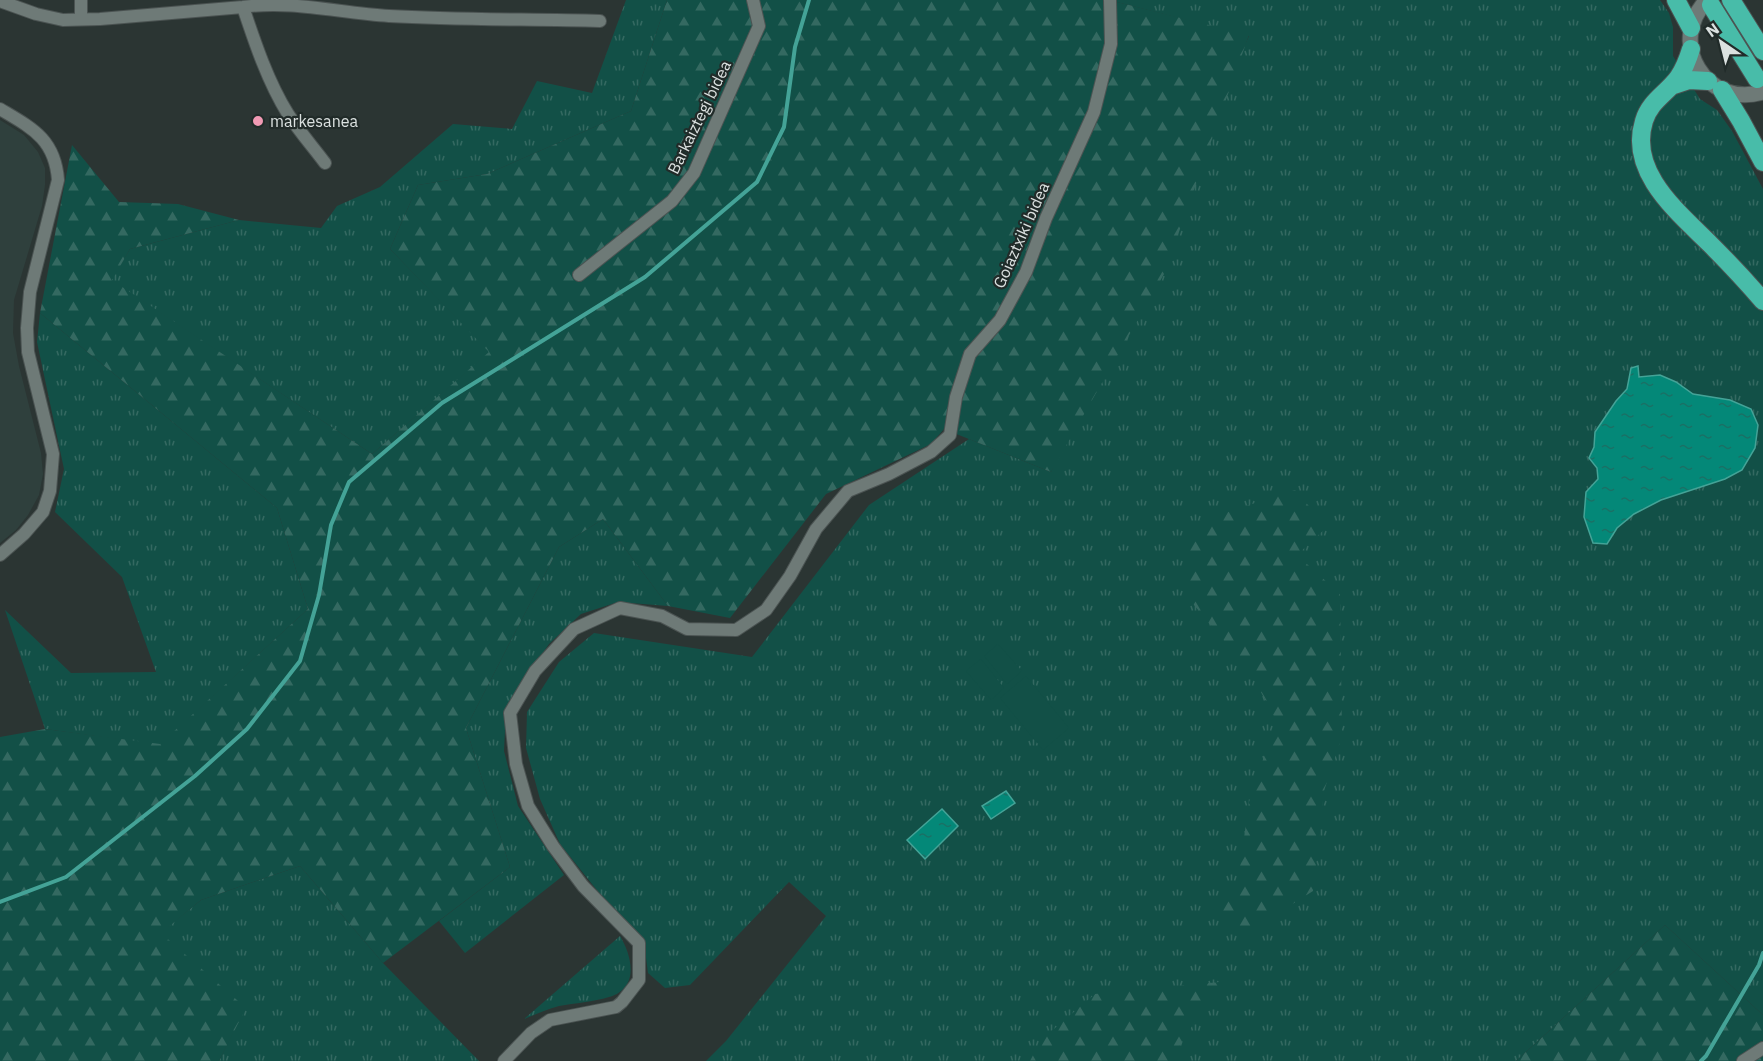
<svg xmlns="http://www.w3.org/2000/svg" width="1763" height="1061" font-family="'IBM Plex Sans',sans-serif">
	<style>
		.built { fill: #2f403d }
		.grass { fill: url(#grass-tufts) }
		.forest { fill: url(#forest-firs) }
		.pitch { fill: #125047 }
		.water { fill: url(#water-ripples); stroke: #44a397; stroke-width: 1.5 }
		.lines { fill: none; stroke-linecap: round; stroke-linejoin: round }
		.stream { stroke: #44a397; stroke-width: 4 }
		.street-casing { stroke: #4b5352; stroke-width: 14 }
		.secondary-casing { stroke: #4b5352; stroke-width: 17 }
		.highway-casing { stroke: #4b5352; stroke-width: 20 }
		.street { stroke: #6e7a77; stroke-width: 12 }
		.secondary { stroke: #6e7a77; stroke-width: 15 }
		.highway { stroke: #48bca9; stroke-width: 18 }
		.poi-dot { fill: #f19ab4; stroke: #212b29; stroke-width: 2 }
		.labels { text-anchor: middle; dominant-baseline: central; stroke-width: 4.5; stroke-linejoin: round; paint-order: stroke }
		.street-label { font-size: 16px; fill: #dbe1e0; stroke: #212b29 }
		.poi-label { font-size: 16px; fill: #dbe1e0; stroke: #212b29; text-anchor: start }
	</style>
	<defs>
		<pattern id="grass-tufts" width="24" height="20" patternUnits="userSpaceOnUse" patternTransform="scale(1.5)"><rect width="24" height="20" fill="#125047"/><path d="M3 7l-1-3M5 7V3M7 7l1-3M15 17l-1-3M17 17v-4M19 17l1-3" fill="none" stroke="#346961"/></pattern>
		<pattern id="forest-firs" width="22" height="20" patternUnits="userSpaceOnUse" patternTransform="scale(1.5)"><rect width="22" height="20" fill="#125047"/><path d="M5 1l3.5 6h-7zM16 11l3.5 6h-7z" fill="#346961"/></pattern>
		<pattern id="water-ripples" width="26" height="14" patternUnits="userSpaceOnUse" patternTransform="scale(1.5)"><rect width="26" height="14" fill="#048878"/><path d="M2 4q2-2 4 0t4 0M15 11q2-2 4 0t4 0" fill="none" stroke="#1a7065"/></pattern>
	</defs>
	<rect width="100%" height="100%" fill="#2b3533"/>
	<!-- built -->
	<path class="built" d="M0,120L24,135L38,152L45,168V185L42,206L14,300L13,333L19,366L41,453L43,474L39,495L28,515L16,530L0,543Z"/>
	<!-- grass -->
	<path class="grass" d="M626,0H667L631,111L487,174L418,185L390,249L490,352L372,454L111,280L130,249L239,220L321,228L337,206L380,187L453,124L512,129L537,81L592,93Z
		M1109,0H1660L1669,13L1673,27V56L1700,99L1717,110L1732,131L1763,189V1015L1665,925L1516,1061H706L726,1041L826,916L789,882L690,985L665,988L648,973L644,942L604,899L560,844L540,799L526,748L527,712L559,662L594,633L752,657L869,505L969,439L1051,472L1249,36Z
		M40,313L277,508L308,609L160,745L45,729L5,610L71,673L156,672L122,577L55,512L64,469L37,342Z
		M603,519L668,606L618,602L581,614L549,644L506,707L504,751L518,806L564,875L465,953L439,921L510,867L466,728L559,547Z
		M300,866L383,963L479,1061H219L245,1008L160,933L201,900Z
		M620,936C632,956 640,988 609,997C593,1002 575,1003 559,1006C547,1009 535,1015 524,1019Z"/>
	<!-- forest -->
	<path class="forest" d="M667,0H1109L1249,35L1164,274L1051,472L944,429L931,444L826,494L730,618L668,606L603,519L559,547L466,728L510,867L383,963L300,866L201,900L161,933L246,1008L219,1061H0V737L45,729L160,744L308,609L277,508L40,313L72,145L119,202L178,204L239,220L130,249L112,280L372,454L489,352L390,249L418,185L487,174L631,111Z
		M1295,490L1327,527L1297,555L1340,594L1342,736L1324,791L1313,891L1250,931L1205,913L1237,888L1249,802L1276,720L1250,672L1189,599L1188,525Z
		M1665,925L1763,1015V1061H1516Z
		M1220,982L1170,1061H1030L1041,1040L1095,994Z"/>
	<!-- pitch -->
	<path class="pitch" d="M998,644L1022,671L1007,684L984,656Z
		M981,659L1004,688L991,700L966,671Z
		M1026,676L1069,728L1043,750L1000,698Z"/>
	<!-- water -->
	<path class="water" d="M1638,366L1639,377L1660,375L1676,382L1693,394L1730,400L1751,409L1758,425L1755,448L1742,470L1725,479L1661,500L1634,514L1617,528L1607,544L1593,543L1584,517L1586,492L1598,479L1597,468L1589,458L1594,447L1595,432L1616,401L1627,389L1631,368Z
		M1006,791L1015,803L991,819L982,806Z
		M942,809L958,826L925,859L907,840Z"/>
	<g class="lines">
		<!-- stream -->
		<path class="stream" d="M0,902L66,877L195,776L247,729L300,661L319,595L331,525L349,482L442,403L645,277L757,182L784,127L795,47L809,0
			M1701,1061L1706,1056L1759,965L1763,953"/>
		<!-- street casing -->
		<g class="street-casing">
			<path id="street" d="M0,1L36,14L63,20L100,19L243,7C292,0 339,13 389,16C459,20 530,19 600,21
				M243,7C255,43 268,82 288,114C299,131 313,147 325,163
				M81,19V0
				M0,109C32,128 55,139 58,180L30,292L27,328L28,352L53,454L50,491L43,512L24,534L0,555
				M579,275L672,201L694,173L759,26L753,0
				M504,1061L531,1033L550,1020L616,1007L622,1002L639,980V943L583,886L553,846L528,806L516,764L510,713L535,671L574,629L620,608L662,616L687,629L736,630L766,610L790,576L816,529L848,491L889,474L931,452L950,435L956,397L970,354L1000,320L1026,272L1046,218L1094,112L1111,44L1110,0
				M1743,1061L1763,1048"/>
		</g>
		<!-- secondary casing -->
		<g class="secondary-casing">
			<path id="secondary" d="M1707,0C1666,43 1706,109 1763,92"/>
		</g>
		<!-- highway casing -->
		<g class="highway-casing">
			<path id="highway" d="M1676,0L1691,28
				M1731,0L1763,51
				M1711,5L1757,79
				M1691,49C1688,59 1684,69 1678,78C1666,94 1650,101 1644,121C1628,172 1678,212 1710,244C1728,262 1746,281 1763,301
				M1671,86L1689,80L1708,81
				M1722,90L1741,121L1763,162"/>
		</g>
		<!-- street -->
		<use href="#street" class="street"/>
		<!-- secondary -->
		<use href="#secondary" class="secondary"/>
		<!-- highway -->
		<use href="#highway" class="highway"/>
	</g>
	<!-- markers -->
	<circle class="poi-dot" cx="258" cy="121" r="6"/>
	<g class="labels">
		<!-- street labels -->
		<g class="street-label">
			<text transform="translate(699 117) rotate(-64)">Barkaiztegi bidea</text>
			<text transform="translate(1021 235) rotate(-66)">Goiaztxiki bidea</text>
		</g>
		<!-- poi labels -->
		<g class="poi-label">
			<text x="270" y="121">markesanea</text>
		</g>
	</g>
	<!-- north arrow -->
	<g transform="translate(1721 42) rotate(325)" stroke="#212b29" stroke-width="4.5" paint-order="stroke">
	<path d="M0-4.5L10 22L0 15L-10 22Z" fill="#dbe1e0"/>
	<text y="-9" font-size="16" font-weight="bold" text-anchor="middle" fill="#dbe1e0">N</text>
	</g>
</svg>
